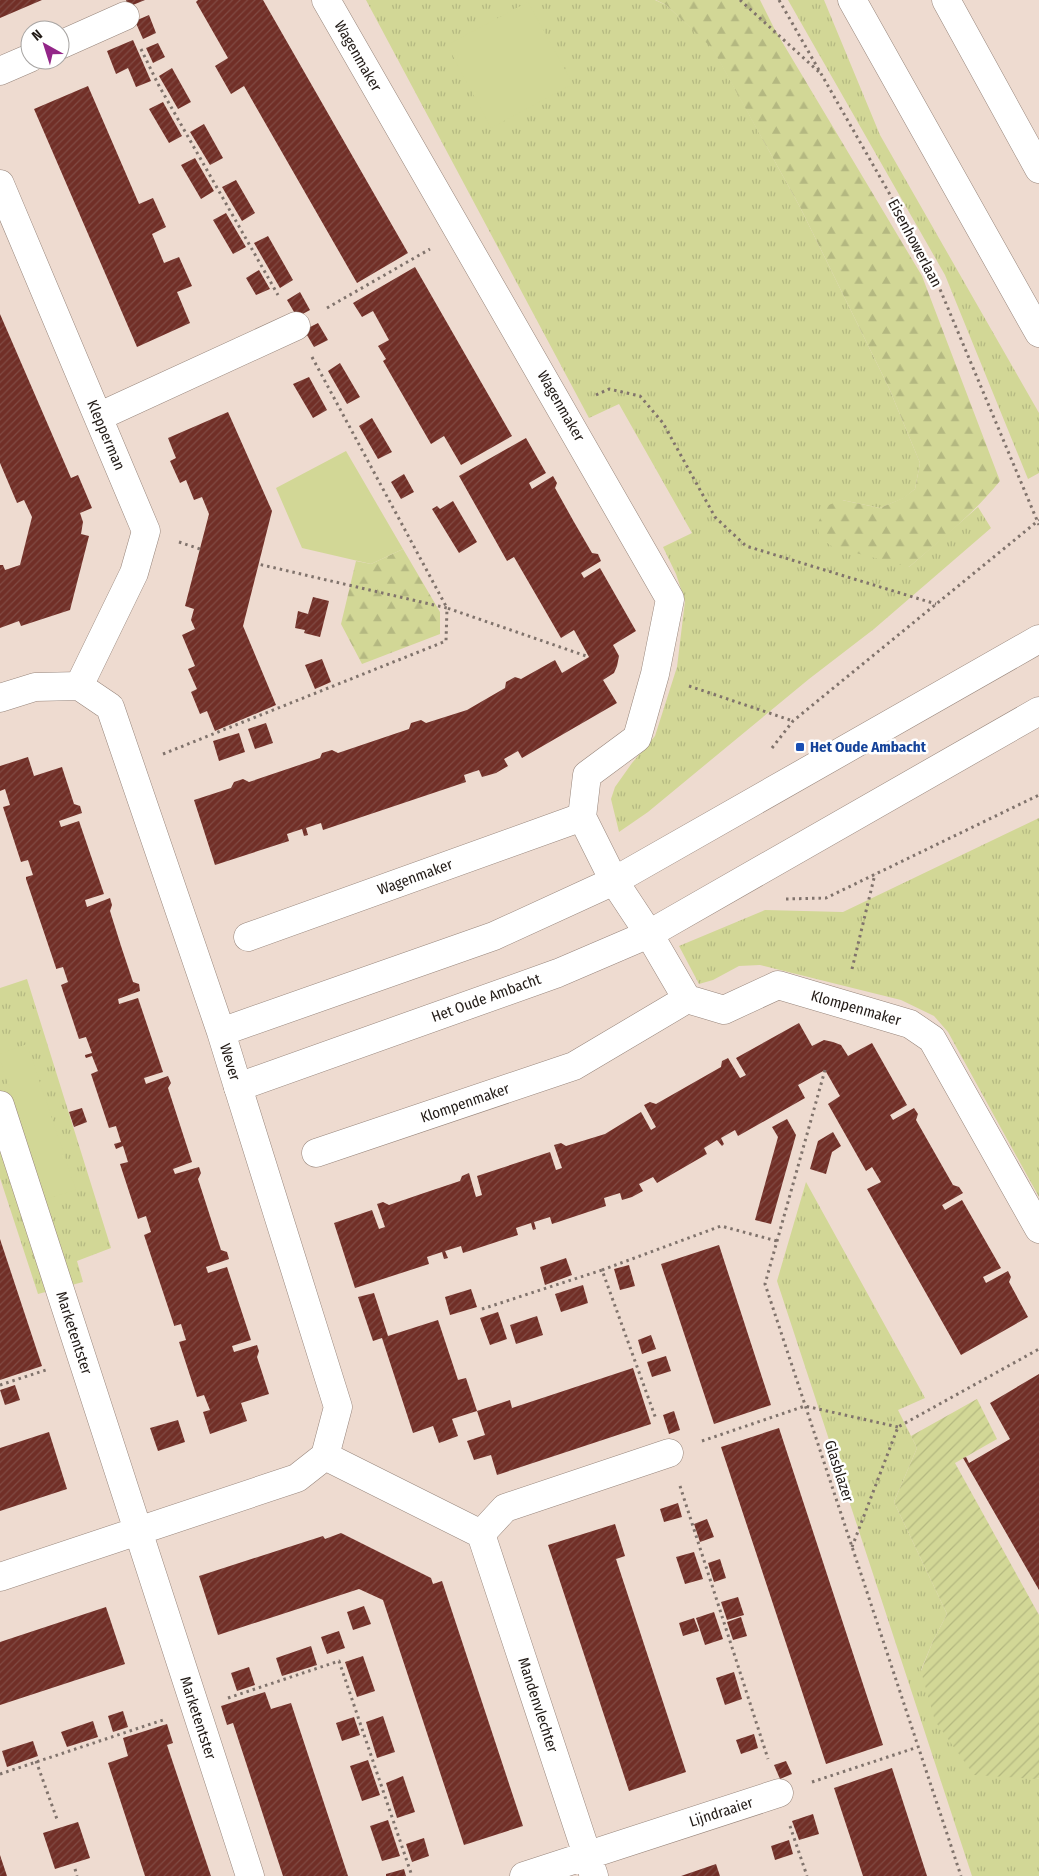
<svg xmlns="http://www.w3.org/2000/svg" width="1039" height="1876" font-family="'Fira Sans Condensed',sans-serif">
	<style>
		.grass { fill: url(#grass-tufts) }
		.forest { fill: url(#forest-firs) }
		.park { fill: #d2d796 }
		.garden { fill: url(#garden-furrows) }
		.building { fill: url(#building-hatch) }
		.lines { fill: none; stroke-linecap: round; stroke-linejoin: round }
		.street-casing { stroke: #97857b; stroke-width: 29 }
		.secondary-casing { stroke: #97857b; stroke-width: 29 }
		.primary-casing { stroke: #97857b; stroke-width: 29 }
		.path { stroke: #80736c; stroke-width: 3; stroke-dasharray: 2.5 4; stroke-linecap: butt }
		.street { stroke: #fff; stroke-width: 28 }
		.secondary { stroke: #fff; stroke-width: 28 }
		.primary { stroke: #fff; stroke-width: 28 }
		.transit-dot { fill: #1a4fb4; stroke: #fff; stroke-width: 2 }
		.labels { text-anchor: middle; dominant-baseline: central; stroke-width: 5; stroke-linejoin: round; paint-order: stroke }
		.street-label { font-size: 15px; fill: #221b17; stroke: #fff }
		.transit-label { font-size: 15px; font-weight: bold; fill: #164399; stroke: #fff; text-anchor: start }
	</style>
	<defs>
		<pattern id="grass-tufts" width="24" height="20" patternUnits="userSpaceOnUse" patternTransform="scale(1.25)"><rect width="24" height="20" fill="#d2d796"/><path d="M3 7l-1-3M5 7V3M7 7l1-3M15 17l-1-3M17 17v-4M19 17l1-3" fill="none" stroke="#b4b881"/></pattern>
		<pattern id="forest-firs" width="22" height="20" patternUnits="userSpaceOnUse" patternTransform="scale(1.25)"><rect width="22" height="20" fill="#d2d796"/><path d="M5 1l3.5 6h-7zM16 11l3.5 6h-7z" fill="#b4b881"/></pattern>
		<pattern id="garden-furrows" width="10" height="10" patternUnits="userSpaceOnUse" patternTransform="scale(1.25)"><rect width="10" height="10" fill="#d2d796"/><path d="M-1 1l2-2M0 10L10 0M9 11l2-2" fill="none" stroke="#b4b881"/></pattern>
		<pattern id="building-hatch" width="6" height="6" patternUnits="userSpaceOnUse" patternTransform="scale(1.25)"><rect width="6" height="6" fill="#712f27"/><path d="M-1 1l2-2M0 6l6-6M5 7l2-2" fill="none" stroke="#804b44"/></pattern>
	</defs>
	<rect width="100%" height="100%" fill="#eedbd0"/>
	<!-- grass -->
	<path class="grass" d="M366,0H655L666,5L712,47L800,207L889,388L920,463L915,489L904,498L880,508L842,500L909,567L978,507L991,528L874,629L809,679L648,812L619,832L611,799L615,787L632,763L655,736L677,667L685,601L676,574L663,547L692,533L619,404L589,418Z
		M788,0H824L880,135L1039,413V473L1028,479L945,275Z
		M1039,818V1197L948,1032L934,1016L901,1000L760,965L739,966L713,980L699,984L679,946L765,910L843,912Z
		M27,979L111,1248L77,1261L83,1282L38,1294L0,1178V988Z
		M806,1182L925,1398L898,1410L917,1448L894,1502L947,1614L933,1641L921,1670L1037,1779L1039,1778V1876H972L777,1281Z"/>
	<!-- forest -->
	<path class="forest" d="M656,0H760L775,30L922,276L1000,481C972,515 942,539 909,567L833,547L820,538L817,525L826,506L842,500L880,508L903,498L915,489L920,463L889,388L800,207L712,48L666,5Z
		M403,549L440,612V634L362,664L341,624L356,561L371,564Z"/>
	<!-- park -->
	<path class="park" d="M528,2L573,84L491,128L447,45Z
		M346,451L403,549L371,564L302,548L276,488Z
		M27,1044L76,1190L46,1199L0,1060V1054Z"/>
	<!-- garden -->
	<path class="garden" d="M977,1399L997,1439L955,1463L1039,1615V1778L1037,1779L974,1775L935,1721L921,1671L933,1641L947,1614L894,1502L917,1448L911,1436Z"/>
	<!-- building -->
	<path class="building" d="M0,0H42L0,18Z
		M126,0H145L128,7Z
		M198,0H263L408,253L357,283L244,86L231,94L215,66L228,58L196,2Z
		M149,15L156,33L143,39L135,21Z
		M133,40L151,81L136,87L128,68L116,74L107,51Z
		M158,43L165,57L153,63L146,48Z
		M172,68L191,102L178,109L159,76Z
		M88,86L139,204L153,198L166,227L152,234L164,263L179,257L192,286L177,292L190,323L137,347L34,109Z
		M163,102L182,136L169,143L149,109Z
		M204,124L223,158L210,165L190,132Z
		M195,158L214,191L201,199L181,165Z
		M236,180L255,213L242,221L222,187Z
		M226,213L246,247L233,254L213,220Z
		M268,236L293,280L280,288L254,243Z
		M415,267L512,436L461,465L444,436L431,444L383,361L386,359L378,346L389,340L373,311L362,317L353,303Z
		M259,270L270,289L256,295L246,278Z
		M300,292L310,310L297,317L287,300Z
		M0,314L71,478L78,475L92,508L80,513L83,522L81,534L89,536L70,610L21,626L19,621L0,628V565H3L5,570L20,565L32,517L24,500L17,503L0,463Z
		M318,323L328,340L314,347L304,330Z
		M340,363L360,397L347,404L328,371Z
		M309,377L327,410L313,418L293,384Z
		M228,412L272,511L243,626L276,705L215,731L207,711L200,714L191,692L197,689L188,669L195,666L182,635L195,629L191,620L194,609L185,606L209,514L202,497L194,500L186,480L180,483L170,461L176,458L168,438Z
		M372,418L392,452L378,459L359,426Z
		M526,438L546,473L529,483L532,489L553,476L557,483L555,488L574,522L592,553L598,554L601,561L581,573L584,578L600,568L636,631L613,645L619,656L617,666L614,673L603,680L617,703L522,758L518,751L504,759L508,766L496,773L482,777L479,770L464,775L466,782L323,830L321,823L306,828L308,835L304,836L302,829L287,834L289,841L215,865L194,800L231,788L234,782L243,779L249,782L320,758L322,753L332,750L338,753L409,729L411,723L421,720L426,723L467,710L505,688L506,682L515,677L521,679L555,660L562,673L589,657L574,630L561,638L514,557L507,561L459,476Z
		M404,474L414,492L401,499L391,482Z
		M453,501L477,542L459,553L432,509L437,506L440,509Z
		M313,597L329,601L320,637L304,633L305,630L295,628L298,611L308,614Z
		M322,659L331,682L315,689L305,665Z
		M266,723L273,743L255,749L248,729Z
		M239,733L245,752L219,761L213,741Z
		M28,757L34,776L62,767L74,804L80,806L82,813L59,821L61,827L79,821L104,894L85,900L87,907L110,898L112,905L110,911L121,946L133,982L139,984L140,991L118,999L119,1004L138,998L163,1072L144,1078L146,1084L168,1076L171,1083L168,1088L192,1162L173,1169L175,1174L199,1167L201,1173L198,1179L221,1250L227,1252L229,1259L206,1267L208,1273L227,1267L251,1340L232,1346L234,1352L257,1345L259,1351L257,1357L269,1394L241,1403L247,1421L210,1434L203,1412L210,1410L204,1395L197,1397L179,1342L186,1340L181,1324L174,1326V1325L144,1235L151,1232L146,1216L138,1219L120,1164L128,1162L123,1146L116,1149L114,1144L121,1142L116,1126L109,1128L91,1074L98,1071L92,1056L86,1058L85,1056V1055L92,1053L86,1037L79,1039L61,985L68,982L63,967L56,969V968L26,879V877L33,875L28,860L21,862L3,807L10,805L5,789L0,791V766Z
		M799,1023L812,1046L824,1040L833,1042L841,1045L848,1056L872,1043L907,1105L890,1115L893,1120L914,1108L918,1114L916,1120L953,1185L959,1187L963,1193L942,1205L945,1210L962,1200L1001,1268L983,1277L986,1283L1008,1271L1011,1277L1009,1282L1028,1317L961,1355L867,1189L881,1182L872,1167L866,1171L828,1104L840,1096L825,1070L798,1085L805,1098L738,1136L735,1130L721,1138L724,1144L722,1146L717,1140L704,1148L707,1154L657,1183L653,1177L639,1184L643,1191L632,1197L622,1200L620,1193L604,1198L606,1206L552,1224L550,1217L534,1222L536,1229L533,1230L531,1223L516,1228L518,1235L463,1253L461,1246L445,1251L448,1258L444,1259L442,1252L427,1257L429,1264L355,1288L334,1223L372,1210L379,1229L385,1227L377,1204L383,1202L389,1205L424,1193L460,1181L462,1176L469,1173L476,1197L482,1195L477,1176L550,1152L556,1170L562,1168L554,1145L561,1143L566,1146L605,1134L641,1112L651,1130L656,1127L644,1105L650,1102L656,1104L721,1067L722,1061L728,1058L740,1078L746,1075L736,1058Z
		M82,1108L87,1122L74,1127L69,1112Z
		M787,1119L796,1135L771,1224L755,1220L778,1137L772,1127Z
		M833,1132L841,1146L832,1152L826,1174L810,1169L818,1141Z
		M0,1239L42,1366L0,1380Z
		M719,1245L771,1405L714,1424L661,1264Z
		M566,1258L572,1275L545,1285L540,1267Z
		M629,1265L635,1286L620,1290L614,1269Z
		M583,1285L588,1303L561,1312L555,1294Z
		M471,1289L477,1307L450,1315L445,1297Z
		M374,1293L388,1336L438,1320L458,1380L466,1378L477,1411L452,1419L458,1436L439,1443L433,1426L413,1433L382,1338L373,1341L358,1297Z
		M498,1312L507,1339L490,1345L480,1318Z
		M537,1316L543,1335L516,1344L510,1325Z
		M651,1335L656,1349L642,1354L638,1340Z
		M666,1356L671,1371L652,1377L647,1362Z
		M633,1368L651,1424L497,1475L491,1455L474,1460L467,1441L485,1435L477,1411L510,1400L512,1408Z
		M1039,1374V1590L963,1458L966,1457L969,1463L1010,1439L990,1403Z
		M15,1385L20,1400L5,1405L0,1390Z
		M674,1411L680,1430L669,1434L663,1415Z
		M178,1420L185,1442L158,1451L150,1428Z
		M779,1428L883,1745L826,1764L721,1447Z
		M49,1432L67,1489L0,1511V1448Z
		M678,1503L682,1517L664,1522L660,1509Z
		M707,1519L714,1537L700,1542L694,1524Z
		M615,1524L625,1556L616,1559L686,1772L629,1791L548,1545Z
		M341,1533L431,1578L433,1584L442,1581L523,1826L464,1845L383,1600L359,1589L218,1635L199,1576L323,1536L325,1539Z
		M694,1552L703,1579L685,1584L676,1557Z
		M720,1559L726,1578L714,1582L708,1563Z
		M738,1597L744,1615L727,1620L721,1602Z
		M364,1606L371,1624L353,1630L347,1612Z
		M106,1607L125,1664L0,1705V1642Z
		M714,1612L723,1639L705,1645L696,1618Z
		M741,1617L747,1636L733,1640L727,1622Z
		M694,1618L699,1631L683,1636L679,1623Z
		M339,1631L345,1648L327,1654L321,1637Z
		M311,1646L317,1665L282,1676L276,1658Z
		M363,1656L375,1691L357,1697L345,1662Z
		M249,1667L255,1685L237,1691L231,1673Z
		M734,1672L742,1699L725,1705L716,1678Z
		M265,1692L271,1709L291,1703L348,1876H283L233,1723L227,1725L221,1706Z
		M123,1711L128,1727L113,1732L108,1716Z
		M383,1716L395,1752L377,1758L366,1722Z
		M354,1717L360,1735L342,1741L336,1723Z
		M93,1721L98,1737L67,1747L61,1732Z
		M167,1724L173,1743L167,1745L211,1876H145L108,1763L128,1756L123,1738Z
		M754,1734L758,1748L741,1754L736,1740Z
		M33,1741L38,1756L7,1767L2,1751Z
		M368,1760L380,1795L362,1801L350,1766Z
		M786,1761L792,1774L780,1779L774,1765Z
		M892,1768L918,1848L927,1876H863L834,1788Z
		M403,1776L415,1812L397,1818L386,1783Z
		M813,1814L819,1834L799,1840L792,1821Z
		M388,1820L400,1856L382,1861L370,1826Z
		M78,1822L90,1858L55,1869L43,1833Z
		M424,1838L429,1856L412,1862L406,1844Z
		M789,1840L793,1854L775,1860L771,1846Z
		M0,1855L7,1876H0Z
		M716,1864L720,1876H681Z
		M404,1869L406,1876H386V1874Z"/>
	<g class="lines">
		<!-- street casing -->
		<g class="street-casing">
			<path id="street" d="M326,0C441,200 557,399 670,599L655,674L637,738L587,775L582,817L614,881L649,934L687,999L724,1010L778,985L910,1024L932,1039L1039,1229
				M60,45L125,16
				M0,71L30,58
				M0,184L146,531L134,573L79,686
				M98,417L296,326
				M248,937L582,817
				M238,1087L338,1407L325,1456
				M0,1105L250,1876
				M316,1153L574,1066L687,999
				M325,1456L481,1534L594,1876
				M481,1534L505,1508L669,1453
				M0,1577L297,1478L325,1456
				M524,1876L779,1793"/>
		</g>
		<!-- secondary casing -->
		<g class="secondary-casing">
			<path id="secondary" d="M0,698L35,687L79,686L110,707L221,1032L238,1087L558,973L649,934L1039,711
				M221,1032L494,936L614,881L1039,639"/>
		</g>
		<!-- primary casing -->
		<g class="primary-casing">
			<path id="primary" d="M852,0L1039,333
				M946,0L1039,169"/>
		</g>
		<!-- path -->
		<path class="path" d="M740,0L819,72
			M779,0L929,263L1039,525
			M141,49L158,84L278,295
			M327,308L430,249
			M312,357L447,608L589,657
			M596,395L609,389L640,396L663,423L715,517L746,546L936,604
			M179,542L200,549
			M689,686L793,721
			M772,748L793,721L1039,520
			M163,754L446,641L447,608L258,564
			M786,899L826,898L1039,795
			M852,969L875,874
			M825,1070L765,1284L961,1876
			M602,1270L721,1226L777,1241
			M482,1309L602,1270L656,1419
			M0,1385L49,1369
			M702,1441L805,1406L898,1427
			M680,1486L768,1759
			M852,1547L898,1427L1039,1349
			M228,1698L339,1661L412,1876
			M36,1761L58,1822
			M0,1774L163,1720
			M812,1782L918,1747
			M790,1826L807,1876
			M75,1869L77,1876"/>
		<!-- street -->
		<use href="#street" class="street"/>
		<!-- secondary -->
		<use href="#secondary" class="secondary"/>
		<!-- primary -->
		<use href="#primary" class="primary"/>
	</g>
	<!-- markers -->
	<rect class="transit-dot" x="795" y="742" width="10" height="10" rx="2.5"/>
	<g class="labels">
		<!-- street labels -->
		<g class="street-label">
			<text transform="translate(358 56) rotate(60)">Wagenmaker</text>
			<text transform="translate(915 243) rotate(62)">Eisenhowerlaan</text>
			<text transform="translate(561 406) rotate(60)">Wagenmaker</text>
			<text transform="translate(106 435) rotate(67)">Klepperman</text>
			<text transform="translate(415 877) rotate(-20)">Wagenmaker</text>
			<text transform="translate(486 998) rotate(-20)">Het Oude Ambacht</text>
			<text transform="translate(856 1008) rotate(16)">Klompenmaker</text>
			<text transform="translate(230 1062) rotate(73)">Wever</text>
			<text transform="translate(465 1103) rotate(-19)">Klompenmaker</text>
			<text transform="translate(74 1333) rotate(72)">Marketentster</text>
			<text transform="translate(839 1471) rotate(72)">Glasblazer</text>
			<text transform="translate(538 1705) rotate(72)">Mandenvlechter</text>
			<text transform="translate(198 1718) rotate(72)">Marketentster</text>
			<text transform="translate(721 1812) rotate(-18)">Lijndraaier</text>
		</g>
		<!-- transit labels -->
		<g class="transit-label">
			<text x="810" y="747">Het Oude Ambacht</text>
		</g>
	</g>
	<!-- north arrow -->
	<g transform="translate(45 45) rotate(321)"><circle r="24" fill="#ffffff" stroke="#a7a4a2"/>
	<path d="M0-4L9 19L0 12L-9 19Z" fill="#932688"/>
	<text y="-8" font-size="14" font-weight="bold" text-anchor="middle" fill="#221b17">N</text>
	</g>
</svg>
